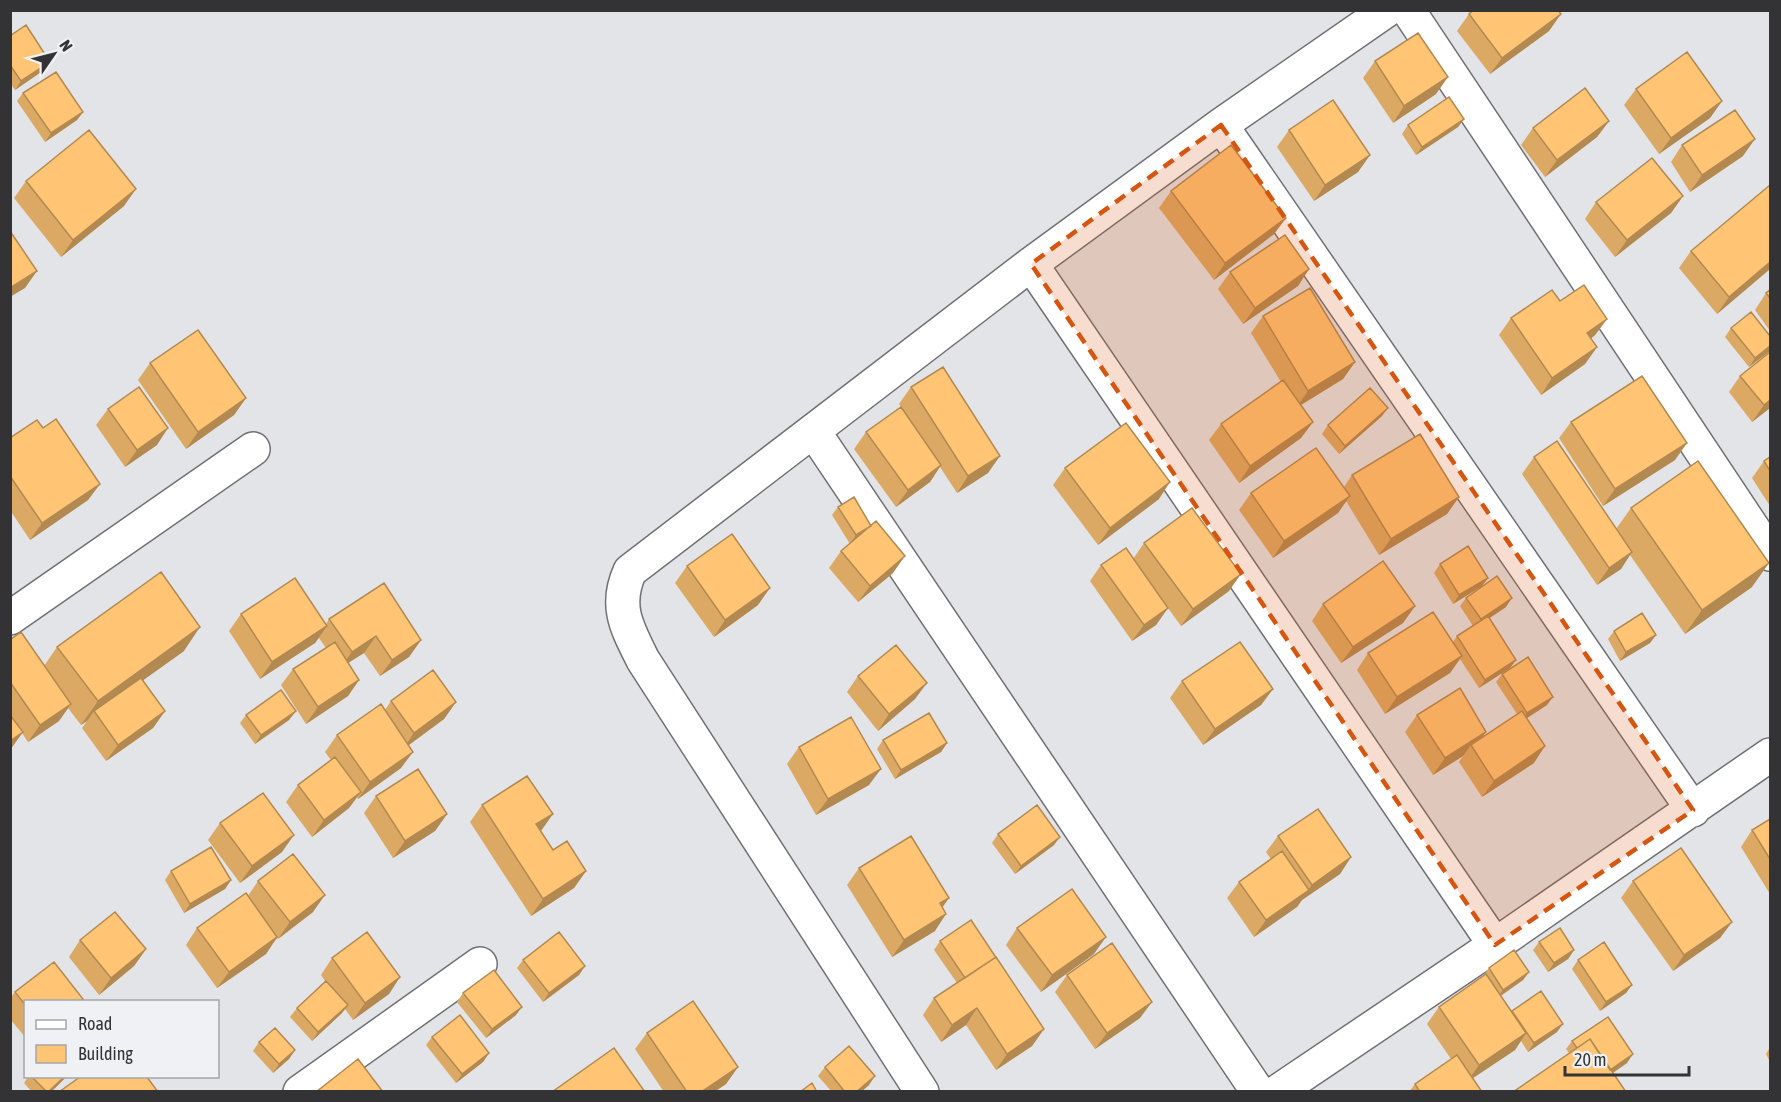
<svg xmlns="http://www.w3.org/2000/svg" width="1781" height="1102" font-family="'Asap Condensed',sans-serif">
	<style>
		.lines { fill: none; stroke-linecap: round; stroke-linejoin: round }
		.minor-casing { stroke: #707174; stroke-width: 36 }
		.minor { stroke: #fff; stroke-width: 33 }
		.wall { fill: #dba964 }
		.shaded-wall { fill: #b28951 }
		.building { fill: #ffc474; stroke: #b28951; stroke-width: 1.5 }
		.marked { fill: #d65510; fill-opacity: 0.2; stroke: #d65510; stroke-width: 4.5; stroke-dasharray: 12 8; stroke-linejoin: round }
	</style>
	<rect width="100%" height="100%" fill="#e3e4e7"/>
	<g class="lines">
		<!-- minor casing -->
		<g class="minor-casing">
			<path id="minor" d="M1408,10L1770,554
				M1221,125L1693,810
				M1031,264L1495,945
				M814,432L1258,1092
				M10,618L253,449
				M300,1092L480,964
				M922,1092L643,660C627,628 614,606 630,571L1031,264L1221,125L1387,10
				M1277,1092L1495,945L1770,755"/>
		</g>
		<!-- minor -->
		<use href="#minor" class="minor"/>
	</g>
	<!-- wall -->
	<path class="wall" d="M1469,14H1561L1549,31L1490,74L1457,31Z
		M10,36L50,62L44,70L15,90L10,83Z
		M1375,61L1436,94L1393,123L1363,78Z
		M1636,89L1722,101L1710,118L1659,154L1624,105Z
		M23,93L83,112L77,120L45,142L17,101Z
		M1464,119L1458,127L1416,155L1402,134L1408,125Z
		M1609,121L1597,137L1545,177L1521,145L1533,128Z
		M1289,130L1370,155L1358,172L1314,201L1277,147Z
		M1682,145L1743,156L1690,192L1671,162Z
		M26,181L124,206L61,257L14,198Z
		M1171,191L1286,218L1274,234L1214,280L1159,208Z
		M1683,196L1671,213L1615,257L1585,219L1596,202Z
		M1691,251L1770,269L1717,314L1679,268Z
		M1309,269L1298,286L1243,324L1218,289L1230,272Z
		M1770,290V331L1755,310L1766,293Z
		M1560,301L1607,319L1595,335L1591,339L1597,347L1585,364L1541,395L1499,335L1511,318Z
		M1263,316L1355,362L1343,379L1301,405L1313,422L1301,438L1239,483L1209,440L1221,424L1281,382L1251,333Z
		M1731,328L1770,351L1749,367L1725,337Z
		M150,363L246,398L234,415L186,449L138,380Z
		M1740,376L1770,408L1752,422L1729,392Z
		M911,387L988,473L957,493L940,467L930,482L896,507L854,449L866,432L909,418L899,404Z
		M108,409L157,445L125,467L96,425Z
		M1382,416L1339,454L1322,434L1328,425Z
		M1571,422L1675,460L1603,506L1559,438Z
		M43,428L100,484L88,500L30,540L10,510V438Z
		M1534,457L1616,529L1631,508L1752,587L1685,634L1630,555L1621,569L1597,585L1522,474Z
		M1770,457V506L1752,478L1764,461Z
		M1065,468L1159,499L1098,545L1053,485Z
		M1352,475L1459,497L1447,514L1379,555L1346,501L1338,513L1273,558L1239,510L1251,493L1344,487Z
		M838,507L893,573L858,602L829,568L841,551L850,544L832,515Z
		M1144,543L1229,591L1181,626L1165,604L1168,608L1156,625L1132,641L1090,581L1101,565L1133,559Z
		M1440,564L1488,578L1482,586L1453,604L1434,573Z
		M687,566L758,605L714,637L675,583Z
		M1466,598L1506,607L1489,618L1516,660L1510,668L1479,688L1460,659L1450,673L1385,714L1357,670L1368,653L1453,642L1457,636L1473,626L1460,606Z
		M1323,604L1415,606L1403,623L1341,663L1312,621Z
		M241,614L326,624L329,619L421,640L409,657L380,676L364,653L348,663L359,680L348,696L306,724L281,685L293,669L326,648L319,638L315,643L260,679L229,631Z
		M1614,631L1656,635L1650,643L1620,661L1608,639Z
		M10,640L44,666L57,647L184,651L143,680L165,711L153,728L106,761L82,728L87,721L81,725L68,708L59,721L28,742L22,733L10,750Z
		M1502,674L1547,705L1527,718L1534,763L1482,797L1459,762L1463,756L1433,775L1405,732L1417,715L1482,737L1517,714L1496,682Z
		M858,676L915,699L878,731L847,692Z
		M1182,681L1273,689L1261,705L1203,745L1170,698Z
		M391,701L456,702L444,719L409,745L401,768L358,799L357,797L349,808L312,837L286,802L298,785L331,760L325,752L337,735L385,710Z
		M296,711L289,720L255,744L240,723L246,715Z
		M883,740L947,743L941,752L895,779L877,749Z
		M799,747L869,785L816,815L787,764Z
		M376,796L447,814L435,831L393,858L364,813Z
		M482,805L541,831L553,850L586,871L574,888L531,916L470,822Z
		M1770,819V894L1741,847L1752,830Z
		M220,823L282,852L240,883L208,840Z
		M998,834L1054,845L1015,874L992,843Z
		M1278,836L1351,857L1340,874L1302,900L1297,907L1254,937L1227,898L1239,882L1271,859L1266,852Z
		M859,868L949,898L942,907L935,931L892,957L847,885Z
		M171,871L231,880L225,889L184,913L165,880Z
		M258,881L313,912L278,939L277,938L266,954L217,988L186,945L197,928L248,896Z
		M1633,881L1732,922L1720,938L1673,971L1621,898Z
		M1017,928L1094,954L1041,992L1006,945Z
		M80,940L146,949L134,966L99,995L69,957Z
		M940,941L1044,1029L1032,1046L996,1070L966,1025L941,1042L923,1015L934,998L957,983L934,950Z
		M1539,942L1574,950L1568,959L1548,972L1533,950Z
		M332,958L400,977L389,994L353,1020L345,1009L342,1013L312,1041L290,1017L297,1008L325,981L321,975Z
		M523,960L585,966L579,975L543,1002L517,968Z
		M1578,960L1626,993L1600,1011L1572,969Z
		M1489,968L1529,972L1523,980L1501,996L1512,1011L1557,1032L1528,1052L1521,1041L1515,1050L1473,1078L1482,1092H1409L1415,1084L1451,1059L1427,1024L1439,1007L1483,976Z
		M1067,975L1140,1018L1095,1049L1055,992Z
		M15,992L83,999L81,1002H26V1038L10,1019V998Z
		M463,993L516,1015L486,1038L457,1002Z
		M647,1033L738,1067L726,1084L714,1092H664L635,1049Z
		M432,1037L489,1053L483,1062L456,1083L426,1045Z
		M1572,1041L1627,1063L1613,1073L1569,1053L1566,1049Z
		M259,1042L295,1050L289,1059L273,1073L253,1051Z
		M1770,1047V1062L1766,1054Z
		M825,1067L869,1085L861,1092H832L818,1076Z
		M28,1077H66L51,1092H32L24,1083Z"/>
	<!-- shaded-wall -->
	<path class="shaded-wall" d="M1561,14L1549,31L1490,74L1502,58Z
		M50,62L44,70L15,90L21,81Z
		M1448,77L1436,94L1393,123L1404,106Z
		M1722,101L1710,118L1659,154L1671,138Z
		M83,112L77,120L45,142L51,133Z
		M1464,119L1458,127L1416,155L1422,147Z
		M1609,121L1597,137L1545,177L1557,160Z
		M1755,139L1743,156L1690,192L1702,175Z
		M1370,155L1358,172L1314,201L1325,185Z
		M136,189L124,206L61,257L73,240Z
		M1683,196L1671,213L1615,257L1627,240Z
		M1286,218L1274,234L1214,280L1225,263Z
		M1770,262V269L1717,314L1729,297Z
		M1309,269L1298,286L1243,324L1255,308Z
		M37,271L25,288L10,297V288Z
		M1607,319L1595,335L1575,350L1587,333Z
		M1770,346V351L1749,367L1755,358Z
		M1597,347L1585,364L1541,395L1552,378Z
		M1355,362L1343,379L1296,408L1308,391Z
		M246,398L234,415L186,449L198,432Z
		M1770,400V408L1752,422L1764,405Z
		M1388,408L1382,416L1339,454L1345,446Z
		M1313,422L1301,438L1239,483L1250,466Z
		M168,428L157,445L125,467L137,450Z
		M1687,443L1675,460L1603,506L1615,489Z
		M1000,456L988,473L957,493L968,476Z
		M941,465L930,482L896,507L908,490Z
		M1170,482L1159,499L1098,545L1110,528Z
		M100,484L88,500L30,540L42,523Z
		M1350,496L1338,513L1273,558L1284,541Z
		M1459,497L1447,514L1379,555L1391,539Z
		M871,526L850,544L856,535Z
		M1632,552L1621,569L1597,585L1609,568Z
		M905,556L893,573L858,602L870,586Z
		M1769,563L1752,587L1685,634L1702,610Z
		M1241,574L1229,591L1181,626L1193,609Z
		M1488,578L1482,586L1453,604L1459,595Z
		M770,588L758,605L714,637L725,620Z
		M1512,598L1506,607L1475,628L1481,619Z
		M1415,606L1403,623L1341,663L1353,647Z
		M1168,608L1156,625L1132,641L1144,625Z
		M327,626L315,643L260,679L272,662Z
		M200,627L184,651L96,714L94,711L87,721L81,725L98,701Z
		M1656,635L1650,643L1620,661L1626,652Z
		M376,636L364,653L340,668L352,652Z
		M421,640L409,657L380,676L392,660Z
		M1462,656L1450,673L1385,714L1397,697Z
		M1516,660L1510,668L1479,688L1485,680Z
		M359,680L348,696L306,724L318,707Z
		M927,683L915,699L878,731L889,714Z
		M1273,689L1261,705L1203,745L1215,729Z
		M1553,697L1547,705L1521,722L1527,713Z
		M456,702L444,719L402,750L414,733Z
		M71,704L59,721L28,742L40,725Z
		M165,711L153,728L106,761L118,745Z
		M296,711L289,720L255,744L261,735Z
		M23,732L10,750V741Z
		M1486,732L1475,748L1471,745L1463,756L1433,775L1445,758Z
		M947,743L941,752L895,779L901,770Z
		M1545,746L1534,763L1482,797L1494,781Z
		M413,752L401,768L358,799L370,782Z
		M881,769L869,785L816,815L828,799Z
		M361,792L349,808L312,837L324,820Z
		M447,814L435,831L393,858L405,841Z
		M553,814L541,831L536,824Z
		M294,835L282,852L240,883L252,866Z
		M1060,837L1054,845L1015,874L1021,866Z
		M1351,857L1340,874L1302,900L1297,907L1254,937L1266,920L1307,891L1312,885Z
		M586,871L574,888L531,916L543,899Z
		M231,880L225,889L184,913L190,904Z
		M325,895L313,912L278,939L290,922Z
		M949,898L937,915L940,903Z
		M946,914L935,931L892,957L904,940Z
		M1732,922L1720,938L1673,971L1684,955Z
		M277,937L266,954L217,988L229,972Z
		M1106,937L1094,954L1041,992L1052,975Z
		M146,949L134,966L99,995L111,978Z
		M1574,950L1568,959L1548,972L1554,963Z
		M585,966L579,975L543,1002L549,993Z
		M1529,972L1523,980L1497,998L1503,990Z
		M400,977L389,994L353,1020L365,1003Z
		M1632,985L1626,993L1600,1011L1606,1002Z
		M1152,1002L1140,1018L1095,1049L1107,1033Z
		M348,1005L342,1013L312,1041L318,1032Z
		M522,1007L516,1015L486,1038L492,1029Z
		M977,1008L966,1025L941,1042L952,1025Z
		M1563,1024L1557,1032L1528,1052L1534,1043Z
		M1044,1029L1032,1046L996,1070L1007,1054Z
		M1526,1033L1515,1050L1467,1082L1479,1065Z
		M295,1050L289,1059L273,1073L279,1064Z
		M489,1053L483,1062L456,1083L462,1074Z
		M1633,1054L1627,1063L1592,1087L1598,1078Z
		M738,1067L726,1084L714,1092H701Z
		M875,1076L869,1085L861,1092H856Z
		M64,1077H66L51,1092H48Z"/>
	<!-- building -->
	<path class="building" d="M1474,10H1558L1561,14L1502,58L1469,14Z
		M26,25L50,62L21,81L10,65V36Z
		M1418,33L1448,77L1404,106L1375,61Z
		M1687,52L1722,101L1671,138L1636,89Z
		M56,72L83,112L51,133L23,93Z
		M1585,88L1609,121L1557,160L1533,128Z
		M1449,97L1464,119L1422,147L1408,125Z
		M1333,100L1370,155L1325,185L1289,130Z
		M1735,110L1755,139L1702,175L1682,145Z
		M89,130L136,189L73,240L26,181Z
		M1231,145L1286,218L1225,263L1171,191Z
		M1652,158L1683,196L1627,240L1596,202Z
		M1770,185V262L1729,297L1691,251Z
		M10,231L37,271L10,288Z
		M1285,235L1309,269L1255,308L1230,272Z
		M1584,285L1607,319L1587,333L1597,347L1552,378L1511,318L1552,290L1560,301Z
		M1310,288L1355,362L1308,391L1263,316Z
		M1770,290V298L1766,293Z
		M1751,312L1770,336V346L1755,358L1731,328Z
		M198,330L246,398L198,432L150,363Z
		M1770,352V400L1764,405L1740,376Z
		M943,367L1000,456L968,476L911,387Z
		M1642,376L1687,443L1615,489L1571,422Z
		M1283,380L1313,422L1250,466L1221,424Z
		M139,387L168,428L137,450L108,409Z
		M1370,388L1388,408L1345,446L1328,425Z
		M901,407L941,465L908,490L866,432Z
		M56,419L100,484L42,523L10,476V438L37,420L43,428Z
		M1126,423L1170,482L1110,528L1065,468Z
		M1420,434L1459,497L1391,539L1352,475Z
		M1557,441L1632,552L1609,568L1534,457Z
		M1316,448L1350,496L1284,541L1251,493Z
		M1770,457V471L1764,461Z
		M1698,461L1769,563L1702,610L1631,508Z
		M854,497L871,526L856,535L838,507Z
		M1192,508L1241,574L1193,609L1144,543Z
		M876,521L905,556L870,586L841,551Z
		M732,534L770,588L725,620L687,566Z
		M1468,546L1488,578L1459,595L1440,564Z
		M1126,548L1168,608L1144,625L1101,565Z
		M1383,561L1415,606L1353,647L1323,604Z
		M161,572L200,627L98,701L57,647Z
		M1497,576L1512,598L1481,619L1466,598Z
		M295,578L327,626L272,662L241,614Z
		M384,583L421,640L392,660L376,636L352,652L329,619Z
		M1433,612L1462,656L1397,697L1368,653Z
		M1642,613L1656,635L1626,652L1614,631Z
		M1488,616L1516,660L1485,680L1457,636Z
		M21,632L71,704L40,725L10,682V640Z
		M335,642L359,680L318,707L293,669Z
		M1240,642L1273,689L1215,729L1182,681Z
		M896,645L927,683L889,714L858,676Z
		M1528,657L1553,697L1527,713L1502,674Z
		M433,670L456,702L414,733L391,701Z
		M141,678L165,711L118,745L94,711Z
		M1460,688L1486,732L1445,758L1417,715Z
		M281,690L296,711L261,735L246,715Z
		M381,704L413,752L370,782L337,735Z
		M1522,711L1545,746L1494,781L1471,745Z
		M929,713L947,743L901,770L883,740Z
		M10,715L23,732L10,741Z
		M851,717L881,769L828,799L799,747Z
		M335,757L361,792L324,820L298,785Z
		M418,769L447,814L405,841L376,796Z
		M527,776L553,814L536,824L553,850L567,841L586,871L543,899L482,805Z
		M263,793L294,835L252,866L220,823Z
		M1037,805L1060,837L1021,866L998,834Z
		M1318,809L1351,857L1312,885L1278,836Z
		M1770,819V859L1752,830Z
		M911,836L949,898L940,903L946,914L904,940L859,868Z
		M211,847L231,880L190,904L171,871Z
		M1681,848L1732,922L1684,955L1633,881Z
		M1282,851L1309,890L1266,920L1239,882Z
		M293,854L325,895L290,922L258,881Z
		M1072,889L1106,937L1052,975L1017,928Z
		M246,893L277,937L229,972L197,928Z
		M115,912L146,949L111,978L80,940Z
		M971,920L997,959L996,957L965,978L940,941Z
		M1560,928L1574,950L1554,963L1539,942Z
		M367,932L400,977L365,1003L332,958Z
		M559,932L585,966L549,993L523,960Z
		M1604,942L1632,985L1606,1002L1578,960Z
		M1112,943L1152,1002L1107,1033L1067,975Z
		M1514,950L1529,972L1503,990L1489,968Z
		M996,957L1044,1029L1007,1054L977,1008L952,1025L934,998Z
		M54,962L83,999L79,1002H26V1006L15,992Z
		M494,970L522,1007L492,1029L463,993Z
		M1486,974L1526,1033L1479,1065L1439,1007Z
		M326,981L348,1005L318,1032L297,1008Z
		M1541,991L1563,1024L1534,1043L1512,1011Z
		M693,1001L738,1067L701,1092H687L647,1033Z
		M460,1015L489,1053L462,1074L432,1037Z
		M1608,1017L1633,1054L1610,1070L1590,1039L1577,1048L1572,1041Z
		M275,1028L295,1050L279,1064L259,1042Z
		M1590,1039L1626,1092H1513Z
		M849,1046L875,1076L856,1092H845L825,1067Z
		M614,1048L645,1092H552Z
		M1457,1055L1482,1092H1420L1415,1084Z
		M358,1059L383,1092H316Z
		M32,1077H64L48,1092H47Z
		M80,1077H147L158,1092H59Z
		M812,1083L817,1092H800Z"/>
	<!-- marked area -->
	<path class="marked" d="M1221,125L1693,810L1495,945L1031,264Z"/>
	<!-- border -->
	<rect width="1781" height="1102" fill="none" stroke="#333335" stroke-width="24"/>
	<!-- legend -->
	<rect x="24" y="1000" width="195" height="78" fill="#f0f1f4" stroke="#a4a5a8" stroke-width="1.5"/>
	<rect x="36" y="1020" width="30" height="9" fill="#ffffff" stroke="#a4a5a8" stroke-width="1.5"/>
	<text x="78" y="1030" font-size="18" fill="#333335">Road</text>
	<rect x="36" y="1045" width="30" height="18" fill="#ffc474" stroke="#a4a5a8" stroke-width="1.5"/>
	<text x="78" y="1060" font-size="18" fill="#333335">Building</text>
	<!-- north arrow -->
	<g transform="translate(54 54) rotate(55)" stroke="#f0f1f4" stroke-width="4.5" paint-order="stroke">
	<path d="M0-4.5L10 22L0 15L-10 22Z" fill="#333335"/>
	<text y="-9" font-size="16" font-weight="bold" text-anchor="middle" fill="#333335">N</text>
	</g>
	<!-- scale -->
	<path d="M1565 1066v9h124v-9" fill="none" stroke="#333335" stroke-width="3"/>
	<text x="1574" y="1066" font-size="18" fill="#333335" stroke="#f0f1f4" stroke-width="4.5" paint-order="stroke">20 m</text>
</svg>
